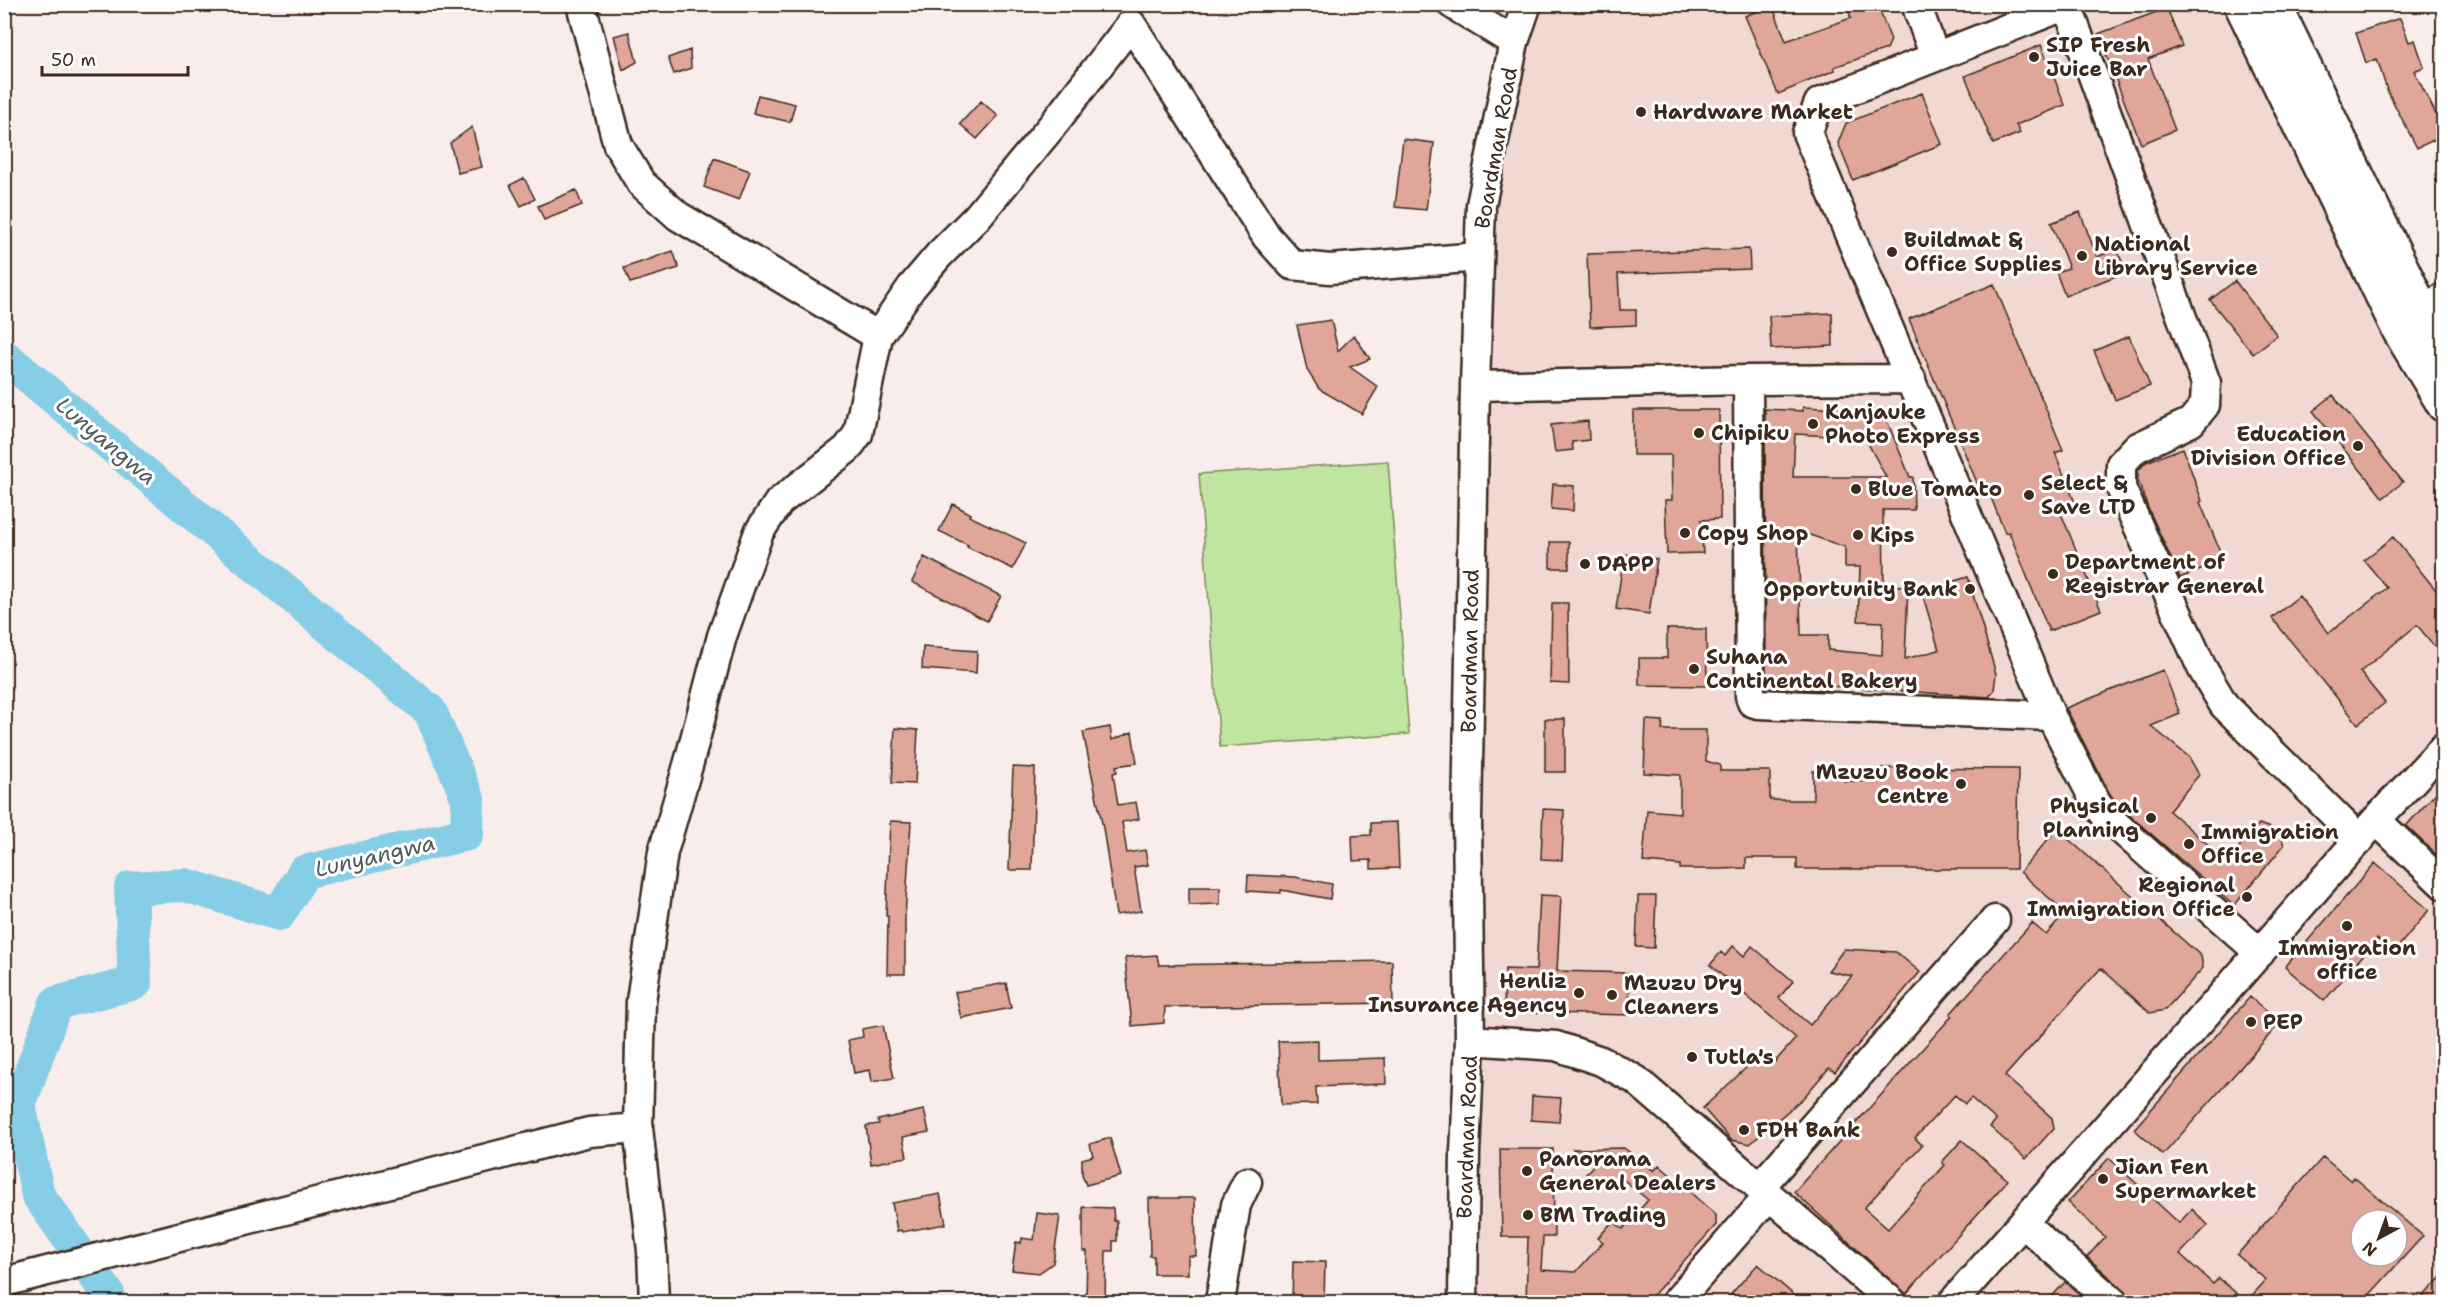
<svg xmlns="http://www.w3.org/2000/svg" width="2448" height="1307" font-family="'Shantell Sans',sans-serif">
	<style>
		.built { fill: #f1d8d2; fill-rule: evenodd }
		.green { fill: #c0e5a0; stroke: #7e885f; stroke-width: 1.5 }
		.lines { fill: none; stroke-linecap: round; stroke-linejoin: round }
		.river { stroke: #85cee6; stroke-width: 34 }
		.building { fill: #dfa699; stroke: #3b2a1e; stroke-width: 1.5; fill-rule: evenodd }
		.minor-casing { stroke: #3b2a1e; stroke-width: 33 }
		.highway-casing { stroke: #3b2a1e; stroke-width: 38 }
		.minor { stroke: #fff; stroke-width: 28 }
		.highway { stroke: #fff; stroke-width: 33 }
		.poi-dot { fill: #3b2a1e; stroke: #fff; stroke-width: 2 }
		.labels { text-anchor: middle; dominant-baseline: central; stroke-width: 6; stroke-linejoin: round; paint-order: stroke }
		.poi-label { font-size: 21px; font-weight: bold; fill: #3b2a1e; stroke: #fff; text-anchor: start }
		.street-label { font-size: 21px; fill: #3b2a1e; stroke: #fff }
		.water-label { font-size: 22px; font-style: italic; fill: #515b5a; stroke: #fff }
	</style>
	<rect width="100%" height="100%" fill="#f9edeb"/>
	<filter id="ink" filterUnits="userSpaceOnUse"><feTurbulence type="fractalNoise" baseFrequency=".0167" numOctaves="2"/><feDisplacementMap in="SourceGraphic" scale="12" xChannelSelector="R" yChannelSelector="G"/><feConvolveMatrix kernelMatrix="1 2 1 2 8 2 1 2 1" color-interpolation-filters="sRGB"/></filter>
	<g filter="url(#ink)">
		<!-- built -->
		<path class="built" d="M1424,5H2221L2400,372L2443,434V1302H1480L1485,219L1522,55L1449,20ZM2361,1220H2397V1256H2361Z"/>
		<!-- green -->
		<path class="green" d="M1388,461L1409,734L1220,747L1199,474Z"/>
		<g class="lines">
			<!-- river -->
			<path class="river" d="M4,356L430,711L468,799L467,834L304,872L279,914L185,885L131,888L135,983L56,1003L19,1105L38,1195L108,1294L107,1302"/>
		</g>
		<!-- building -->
		<path class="building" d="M1846,4H1877L1891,40L1887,49L1834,67L1835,70L1778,94L1745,16L1772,5L1786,41L1851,18Z
			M2167,8L2182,46L2148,59L2175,130L2141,144L2098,34Z
			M2400,18L2409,42L2415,40L2424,67L2414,71L2437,116L2444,113V135L2417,148L2387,90L2377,59L2366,63L2356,33Z
			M629,32L637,62L623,70L614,36Z
			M2041,45L2065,105L2016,125L2020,133L1993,144L1965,76Z
			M690,50L691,68L674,74L668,58Z
			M1922,93L1942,144L1853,180L1838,143L1846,123Z
			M758,95L795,104L790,122L753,113Z
			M981,101L998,116L977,139L960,124Z
			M472,127L482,167L458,173L450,143Z
			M1403,139L1434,143L1426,210L1395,207Z
			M714,158L750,171L739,200L704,187Z
			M524,178L535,199L521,206L510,185Z
			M576,190L582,205L544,220L538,206Z
			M2080,212L2097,257L2117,249L2126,272L2065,296L2056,272L2069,268L2051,223Z
			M1749,249L1750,269L1618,274L1620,310H1636V325L1590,327L1587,254Z
			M673,251L679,268L630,283L624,268Z
			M2235,281L2277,335L2253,354L2210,300Z
			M1994,284L2063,450L2055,453L2076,505L2060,511L2101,610L2049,631L2009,532L2005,533L1985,482L1978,485L1909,319Z
			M1832,313L1833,346L1771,349L1769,316Z
			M1331,320L1338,351L1354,335L1370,359L1350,367L1378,387L1362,414L1319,389L1307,370L1297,325Z
			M2129,336L2150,386L2115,400L2094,351Z
			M2333,395L2403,482L2383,498L2313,411Z
			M1803,407L1883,411L1910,477H1913L1914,510H1883L1884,585L1908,586L1905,659L1939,650L1920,586L1934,587L1968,577L1996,674L1994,690L1989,697L1829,686V690L1766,688L1765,409L1803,411ZM1795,434L1865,438L1886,477H1793ZM1798,531L1845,547V567H1860L1858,621L1883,622L1882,655L1828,650V635H1801Z
			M1633,410H1719L1720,519L1701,520L1703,553L1667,554L1665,500H1672L1671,455H1633Z
			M1588,421L1589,440L1572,442L1573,450L1555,452L1551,425Z
			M2183,448L2202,501L2200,502L2224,561L2180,578L2148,508L2138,480V471L2146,462Z
			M1553,484L1574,486L1573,511L1551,509Z
			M953,504L971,514L969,516L1026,543L1013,569L967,547L968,545L939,531Z
			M2393,537L2444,600V658L2417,625L2360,672L2385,703L2358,724L2272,618L2299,596L2329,633L2387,588L2364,560Z
			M1550,542H1569V568H1550Z
			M1624,554L1657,559L1649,614L1616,609Z
			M924,557L1001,596L987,621L912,582Z
			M1552,603H1568L1569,684L1550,683Z
			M1667,629H1706L1707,686L1639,685V658H1667Z
			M923,647L977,651L976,673L922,669Z
			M2163,670L2180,714L2151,726L2189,757L2199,775L2169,811L2227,861L2259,824L2279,831L2284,845L2234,906L2119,806L2110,794L2066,708Z
			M1545,719H1565V772H1545Z
			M1646,720L1663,721L1662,730H1706V761L1720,765V771H1770V800H1813V771H1844V781L1881,782V768L2018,769L2016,869H1797V858H1746V868L1721,869H1680V865L1643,862L1647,810L1680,813V775L1644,773Z
			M1110,727L1112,740L1132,732L1137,763L1116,766L1117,772L1113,773L1118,805L1136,802L1139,819L1122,822L1127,853L1145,850L1148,865L1134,867L1141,911L1116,915L1103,828L1083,732Z
			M895,728L918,730L915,784L892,783Z
			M1013,767L1035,768L1032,870H1009Z
			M2444,784V862L2406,826Z
			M1543,809L1564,810L1562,860L1541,859Z
			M890,821L911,822L905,917V974H887L888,916H886Z
			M1397,822L1399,868L1371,869V860L1353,861L1352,836L1371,835V823Z
			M2057,829L2201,956L2203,968L2165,1010L2150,1013L2101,968L2005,1076L2052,1118L2054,1128L2026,1159L1990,1127L1996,1120L1971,1098L1965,1104L1955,1095L1915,1138L1922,1145L1864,1208L1888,1229L1945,1165L1942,1162L1962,1140L2008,1180L1906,1294L1794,1192L1952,1016L1950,1014L2032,923L2046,935L2066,913L2020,872Z
			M2375,863L2429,910L2393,953L2377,939L2324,1001L2285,967Z
			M1248,875L1295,877L1332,884L1330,899L1281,890V893L1247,891Z
			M1189,887H1220V904L1189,905Z
			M1540,895L1561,896L1557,971L1630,973L1629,1015L1504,1012L1505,969L1536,970Z
			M1638,896H1656L1654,948L1636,947Z
			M1733,946L1744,956L1752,946L1793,981L1779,998L1810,1025L1852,976L1828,971L1844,949L1896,952L1920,972L1835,1072L1829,1068L1803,1098L1750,1144L1731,1140L1703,1108L1763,1052L1773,1064L1796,1038L1710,965L1721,952L1725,956Z
			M1157,955L1159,965L1392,961L1393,1003L1165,1007L1164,1023L1132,1026L1125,959L1127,957Z
			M1006,983L1011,1008L961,1018L955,992Z
			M2250,997L2280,1023L2163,1155L2134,1129Z
			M883,1025L894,1078L872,1082L870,1070L854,1073L848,1040L863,1037L862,1029Z
			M1318,1040V1060L1385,1058L1386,1084L1316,1087L1317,1104L1281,1105L1278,1041Z
			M1532,1096L1561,1098L1559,1122L1531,1120Z
			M924,1110L929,1132L903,1137L907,1157L871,1164L866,1126L879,1124L878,1120Z
			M1110,1138L1121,1176L1086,1185L1082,1174V1159L1093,1156L1090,1144Z
			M1624,1148L1654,1171L1659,1165L1716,1215V1225L1647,1302H1526L1528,1237H1502L1500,1149H1553L1554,1237H1543L1541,1270L1576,1272L1603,1242L1598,1238L1613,1221L1623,1229L1648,1200L1618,1175L1607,1189L1586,1174L1594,1164L1573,1149Z
			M2323,1157L2351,1181L2354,1177L2423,1236L2363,1302H2246L2266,1280L2237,1255ZM2361,1220H2397V1256H2361Z
			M2109,1158L2179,1223L2192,1209L2208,1225L2180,1254L2213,1284L2219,1278L2246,1302H2129L2124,1290L2087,1257L2105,1237L2068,1202Z
			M940,1194L946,1224L902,1232L901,1230L897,1231L892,1203Z
			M1149,1198H1195L1196,1256H1188V1274H1154V1256H1150Z
			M1083,1207L1113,1208L1114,1221H1117V1241H1113V1251H1106L1105,1302H1086L1087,1251H1083Z
			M1037,1213L1060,1216L1053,1263L1039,1273L1012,1270L1016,1242L1021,1243L1022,1238L1034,1240Z
			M1293,1261L1325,1262L1324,1302H1292Z
			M1758,1264L1802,1302H1724Z
			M2444,1274V1302H2418Z
			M2065,1282L2089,1302H2047Z"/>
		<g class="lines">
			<!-- minor casing -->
			<g class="minor-casing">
				<path id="minor" d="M581,4L618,145L641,183L678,216L878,336
					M1452,4L1514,42
					M1916,4L1935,57
					M2069,4L1819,103L1807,133L2051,716L2096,803L2107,817L2260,953
					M2067,5L2206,383L2205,405L2191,422L2136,448L2121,464V488L2202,668L2224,705L2360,840
					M2419,308L2444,298
					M1748,380L1750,696L1752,702L1758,704L2051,716
					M1475,386L1748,380L1911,379
					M2376,820L2444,885
					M1470,1040L1556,1046L1601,1061L1636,1080L1892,1302
					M638,1128L641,1001L663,852L689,762L722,636L759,532L779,502L847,449L858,434L878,336L911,288L939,255L977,217L1052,126L1131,24L1267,237L1292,265L1330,269L1479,257
					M1759,1188L1995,920
					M2024,1224L2113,1302
					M4,1282L589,1132L638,1128L652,1251L654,1302
					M1220,1302L1236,1205L1247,1182
					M1463,1302L1465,1153L1470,1040L1467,819L1475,386L1481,205L1514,42L1527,4
					M1676,1302L1768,1197
					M1953,1302L2376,820L2444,747"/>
			</g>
			<!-- highway casing -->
			<g class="highway-casing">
				<path id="highway" d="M2241,4L2399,330L2444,405
					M2274,4L2444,356"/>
			</g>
			<!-- minor -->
			<use href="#minor" class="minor"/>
			<!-- highway -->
			<use href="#highway" class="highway"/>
		</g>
	</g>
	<!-- markers -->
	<g class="poi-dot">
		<circle cx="2034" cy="57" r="6"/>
		<circle cx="1641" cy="112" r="6"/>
		<circle cx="1892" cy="252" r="6"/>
		<circle cx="2082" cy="256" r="6"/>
		<circle cx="1813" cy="424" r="6"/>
		<circle cx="1699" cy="433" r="6"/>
		<circle cx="2358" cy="446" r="6"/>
		<circle cx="1856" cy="489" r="6"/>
		<circle cx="2029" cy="495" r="6"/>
		<circle cx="1685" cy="533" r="6"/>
		<circle cx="1858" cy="535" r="6"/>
		<circle cx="1585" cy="564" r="6"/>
		<circle cx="2053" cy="574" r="6"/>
		<circle cx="1970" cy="589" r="6"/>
		<circle cx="1694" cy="669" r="6"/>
		<circle cx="1961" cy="784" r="6"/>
		<circle cx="2151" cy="818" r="6"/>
		<circle cx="2189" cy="844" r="6"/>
		<circle cx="2247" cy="897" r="6"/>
		<circle cx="2347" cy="926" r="6"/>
		<circle cx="1579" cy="993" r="6"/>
		<circle cx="1612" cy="995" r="6"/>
		<circle cx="2251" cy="1022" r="6"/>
		<circle cx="1692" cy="1057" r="6"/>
		<circle cx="1744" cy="1130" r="6"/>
		<circle cx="1527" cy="1171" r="6"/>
		<circle cx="2103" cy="1179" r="6"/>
		<circle cx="1528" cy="1215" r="6"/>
	</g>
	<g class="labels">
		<!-- poi labels -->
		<g class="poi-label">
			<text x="2046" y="45">SIP Fresh<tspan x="2046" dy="24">Juice Bar</tspan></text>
			<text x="1653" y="112">Hardware Market</text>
			<text x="1904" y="240">Buildmat &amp;<tspan x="1904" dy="24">Office Supplies</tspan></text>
			<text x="2094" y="244">National<tspan x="2094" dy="24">Library Service</tspan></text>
			<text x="1825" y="412">Kanjauke<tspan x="1825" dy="24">Photo Express</tspan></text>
			<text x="1711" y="433">Chipiku</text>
			<text x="2346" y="434" text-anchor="end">Education<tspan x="2346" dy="24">Division Office</tspan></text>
			<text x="2041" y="483">Select &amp;<tspan x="2041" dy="24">Save LTD</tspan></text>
			<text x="1868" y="489">Blue Tomato</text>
			<text x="1697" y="533">Copy Shop</text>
			<text x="1870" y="535">Kips</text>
			<text x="2065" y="562">Department of<tspan x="2065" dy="24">Registrar General</tspan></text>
			<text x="1597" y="564">DAPP</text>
			<text x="1958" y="589" text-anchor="end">Opportunity Bank</text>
			<text x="1706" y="657">Suhana<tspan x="1706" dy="24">Continental Bakery</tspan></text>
			<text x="1949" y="772" text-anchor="end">Mzuzu Book<tspan x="1949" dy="24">Centre</tspan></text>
			<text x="2139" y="806" text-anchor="end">Physical<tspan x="2139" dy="24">Planning</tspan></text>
			<text x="2201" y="832">Immigration<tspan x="2201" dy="24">Office</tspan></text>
			<text x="2235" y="885" text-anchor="end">Regional<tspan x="2235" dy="24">Immigration Office</tspan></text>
			<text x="2347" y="948" text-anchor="middle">Immigration<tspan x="2347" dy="24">office</tspan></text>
			<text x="1567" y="981" text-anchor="end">Henliz<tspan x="1567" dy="24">Insurance Agency</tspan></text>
			<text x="1624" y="983">Mzuzu Dry<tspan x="1624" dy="24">Cleaners</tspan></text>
			<text x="2263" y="1022">PEP</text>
			<text x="1704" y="1057">Tutla's</text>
			<text x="1756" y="1130">FDH Bank</text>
			<text x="1539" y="1159">Panorama<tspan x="1539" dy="24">General Dealers</tspan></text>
			<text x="2115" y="1167">Jian Fen<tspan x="2115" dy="24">Supermarket</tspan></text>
			<text x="1540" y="1215">BM Trading</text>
		</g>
		<!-- street labels -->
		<g class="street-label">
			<text transform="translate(1496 148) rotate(-80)">Boardman Road</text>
			<text transform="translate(1470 651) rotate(-89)">Boardman Road</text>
			<text transform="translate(1467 1137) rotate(-88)">Boardman Road</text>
		</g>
		<!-- water labels -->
		<g class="water-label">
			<text transform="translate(106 441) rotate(40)">Lunyangwa</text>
			<text transform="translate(375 856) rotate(-13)">Lunyangwa</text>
		</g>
	</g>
	<!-- margin -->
	<rect width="2448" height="1307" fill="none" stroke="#fff" stroke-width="24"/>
	<rect x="12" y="12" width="2424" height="1283" fill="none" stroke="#3b2a1e" stroke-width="2" filter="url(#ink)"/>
	<!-- north arrow -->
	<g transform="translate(2379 1238) rotate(221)"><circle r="28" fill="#ffffff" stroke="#b1aaa5" stroke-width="1.5"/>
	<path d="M0-4.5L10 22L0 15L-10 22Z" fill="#3b2a1e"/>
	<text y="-9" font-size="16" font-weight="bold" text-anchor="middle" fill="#3b2a1e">N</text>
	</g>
	<!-- scale -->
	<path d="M42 66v9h146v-9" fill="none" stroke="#3b2a1e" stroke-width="3"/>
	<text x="51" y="66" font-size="18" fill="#3b2a1e" stroke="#ffffff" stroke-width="4.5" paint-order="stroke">50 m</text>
</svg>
